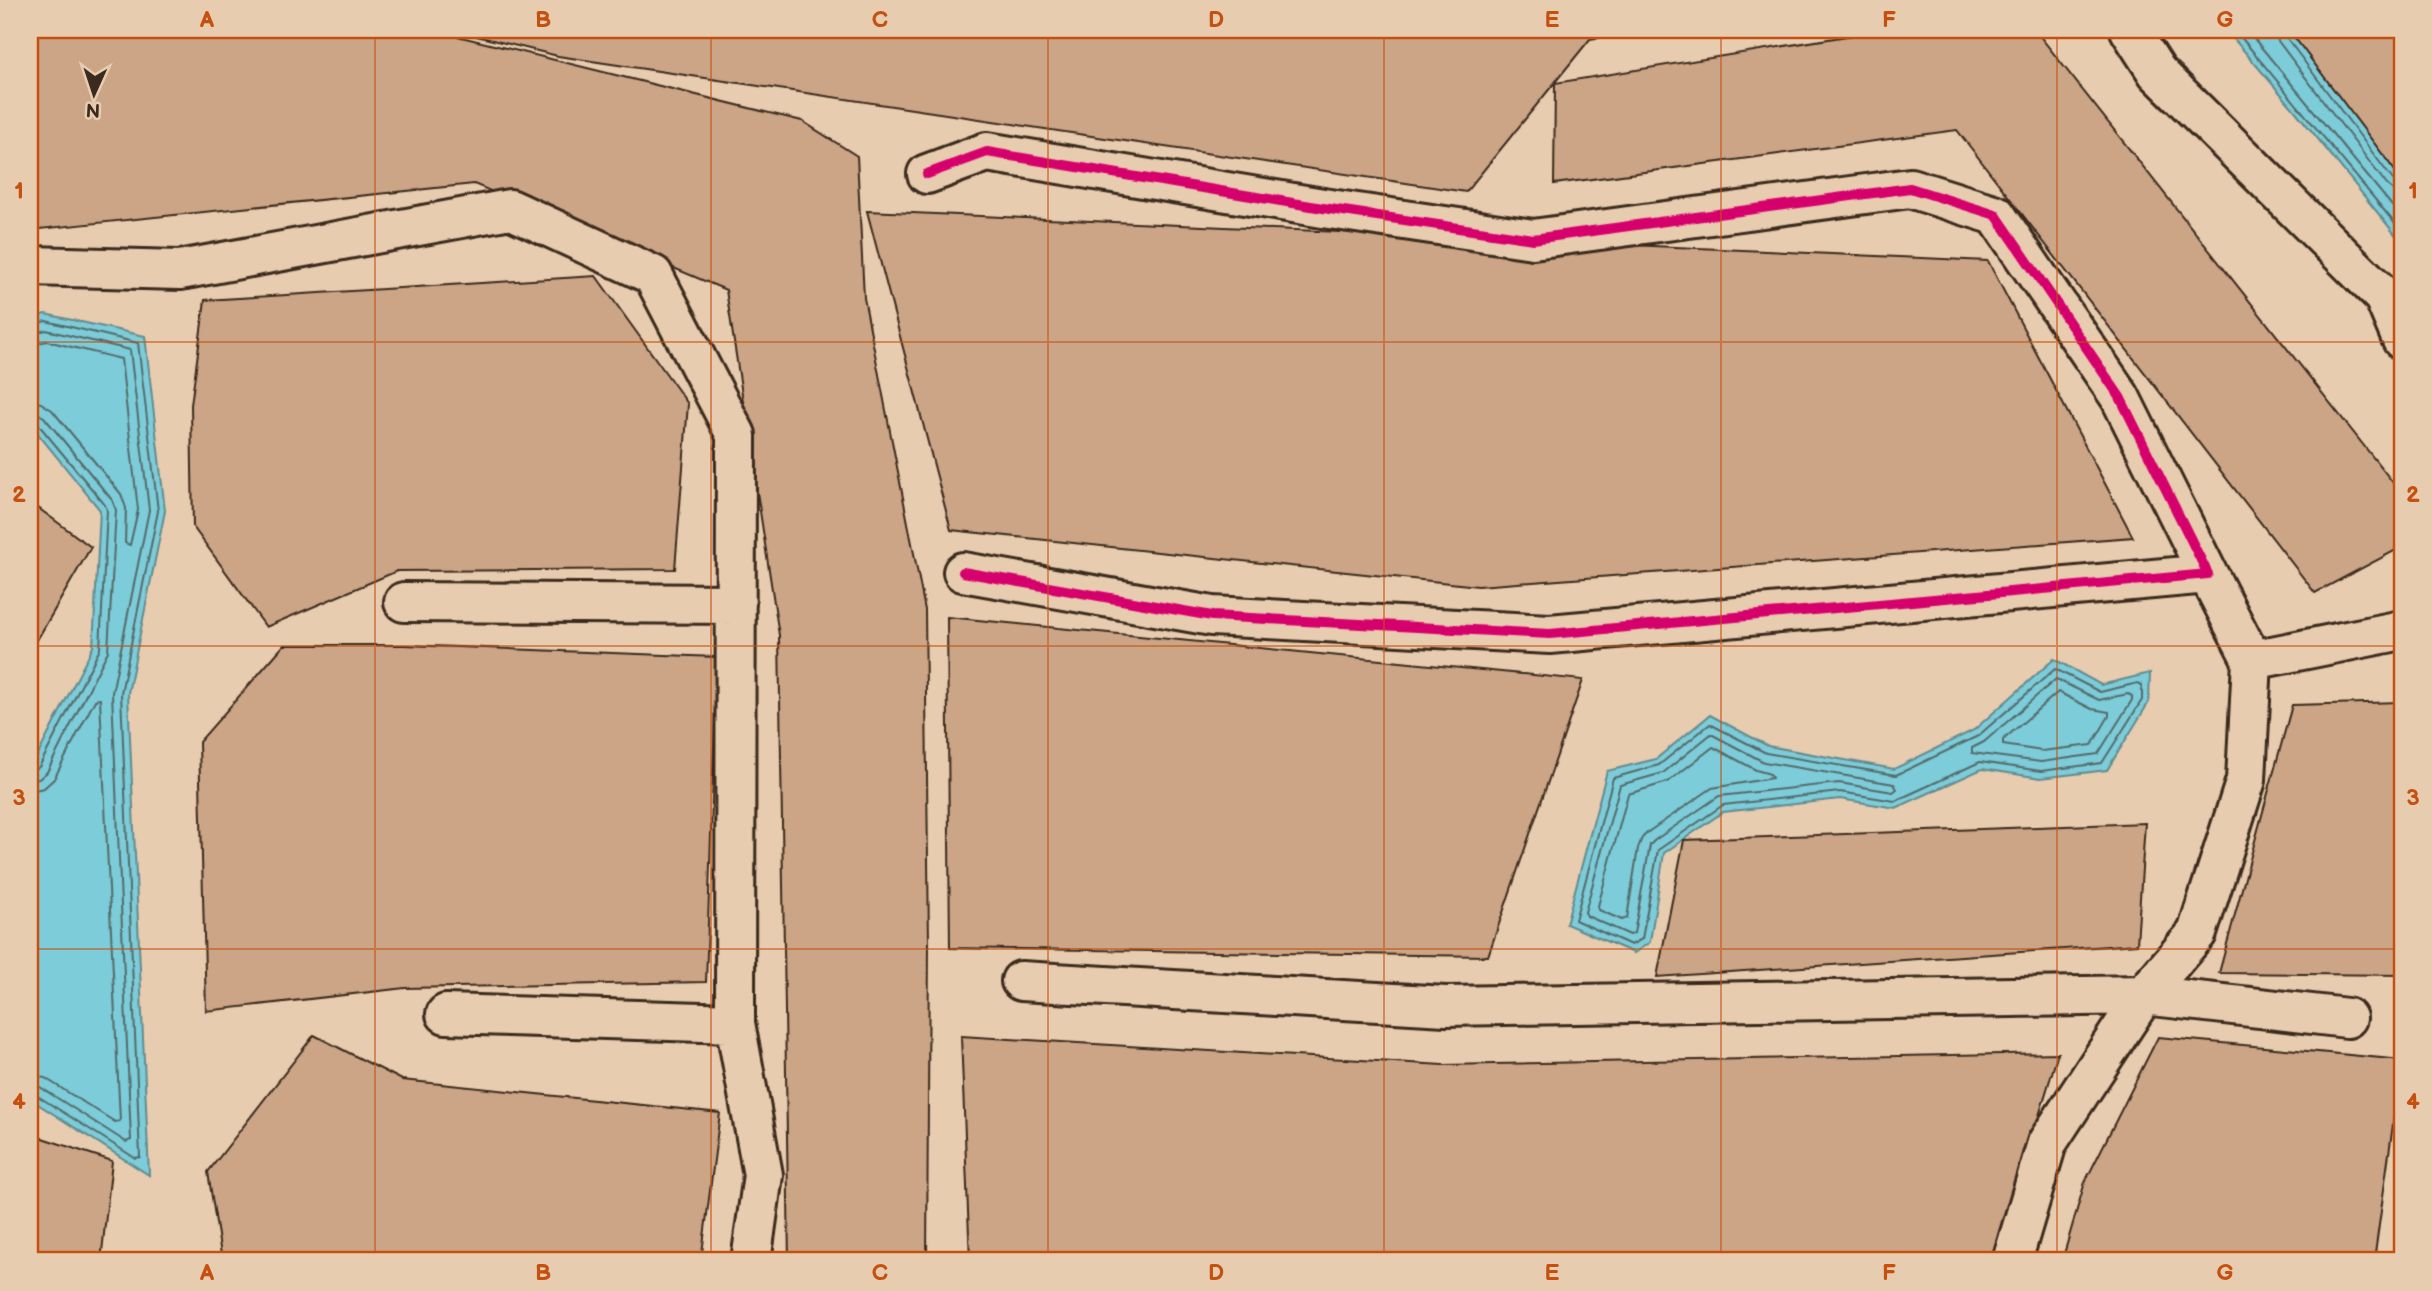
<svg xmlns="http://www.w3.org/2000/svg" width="2432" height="1291" font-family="'Balsamiq Sans',sans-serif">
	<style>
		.water { fill: #7cccd9; stroke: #628b8e; stroke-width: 2 }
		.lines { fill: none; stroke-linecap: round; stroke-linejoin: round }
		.shore { stroke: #556b69; stroke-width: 2 }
		.building { fill: #cba586; stroke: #3b2a1e; stroke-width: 2 }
		.minor-casing { stroke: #3b2a1e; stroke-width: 44 }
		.tertiary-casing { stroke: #3b2a1e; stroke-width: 44 }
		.minor { stroke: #e7ccaf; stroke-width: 38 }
		.tertiary { stroke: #e7ccaf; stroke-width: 38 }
		.cycleway-casing { stroke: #e7ccaf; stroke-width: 15 }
		.cycleway { stroke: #d6006c; stroke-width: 10 }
		.grid { fill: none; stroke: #c55010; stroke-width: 2; stroke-opacity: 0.55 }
		.neatline { fill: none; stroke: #c55010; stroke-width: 2.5 }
		.grid-label { font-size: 23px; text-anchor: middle; font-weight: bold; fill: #c55010 }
	</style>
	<rect width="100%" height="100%" fill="#e7ccaf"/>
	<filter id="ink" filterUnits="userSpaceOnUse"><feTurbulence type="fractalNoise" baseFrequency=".0143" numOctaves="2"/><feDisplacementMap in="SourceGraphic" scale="14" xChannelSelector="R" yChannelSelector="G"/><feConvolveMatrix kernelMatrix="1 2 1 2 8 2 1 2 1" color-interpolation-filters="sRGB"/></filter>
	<g filter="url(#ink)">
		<!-- water -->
		<path class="water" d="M2226,30H2289L2402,180V243L2293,108Z
			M45,314L145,336L165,511L128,693L149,1175L30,1099V770L93,647L100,510L30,424V319Z
			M2054,659L2101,685L2150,673L2149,702L2107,770L2041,778L1982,769L1896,808L1840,799L1723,812L1664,853L1650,942L1634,953L1566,924L1607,771L1656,759L1710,715L1768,746L1894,769L1974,730Z"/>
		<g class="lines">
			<!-- shore -->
			<path class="shore" d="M2235,30L2402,232
				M2247,30L2402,218
				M2275,30L2278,41L2387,185L2394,191L2402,192
				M2284,30L2286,37L2393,180L2402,183
				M30,325L46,321L138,343L158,511L121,693L140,1157L135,1158L36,1095L30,1094
				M30,334L46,330L130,350L149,510L112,693L131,1140L126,1142L40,1087L30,1085
				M30,345L47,341L121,359L138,510L130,545L125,543L126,508L121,494L52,410L41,403L30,401
				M30,412L37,413L44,417L112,500L116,510L108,651L47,772L39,779L30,780
				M30,421L38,424L105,505L107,510L100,649L39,767L30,772
				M2055,669L2100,692L2138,683L2142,685V700L2102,763L2041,771L1980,762L1895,801L1840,792L1723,805L1658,850L1642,939L1631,945L1575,920L1613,778L1659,765L1710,724L1766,753L1896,775L1978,736Z
				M2056,679L2099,700L2128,694L2132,696V700L2098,754L2041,762L1972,753V748L1984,742Z
				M2058,692L2092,709L2109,712V716L2092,745L2042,751L2003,745V740Z
				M1711,734L1764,762L1894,784L1897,789L1893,792L1839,783L1719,796L1655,840L1650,845L1634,933L1630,935L1587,916L1585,912L1620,785L1663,773Z
				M1713,747L1756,770L1770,774L1772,778L1712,788L1648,832L1642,838L1638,848L1627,918L1622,920L1599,910L1598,906L1628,794L1668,782Z
				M30,791L44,788L54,779L95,700L100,699L120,1121L115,1122L45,1078L30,1075"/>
		</g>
		<!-- building -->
		<path class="building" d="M30,30H433L802,121L857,156L864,298L925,610L929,943L927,1261H789L779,635L726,290L474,184L30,230Z
			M452,30H1643L1590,39L1466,192L558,56Z
			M1884,30H2035L2402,494V547L2315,593L1957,130L1554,184L1555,83Z
			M2289,30H2402V180Z
			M867,211L1988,261L2133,537L1478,586L951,530Z
			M596,276L688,404L675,569L397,571L266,627L193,527L191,405L205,300Z
			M30,502L91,547L30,652Z
			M947,617L1583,680L1488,956L950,948Z
			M284,645H404L717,657L706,982L405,988L206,1011L199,742Z
			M2402,702V975L2219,973L2292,705Z
			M2145,823L2137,944L1657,977L1684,840Z
			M314,1035L402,1080L720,1113L701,1261H222L208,1172Z
			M961,1036L1443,1065L2058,1053L1995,1261H970Z
			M2158,1037L2402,1060L2374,1261H2062L2085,1182Z
			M30,1134L112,1161L101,1261H52L30,1257Z"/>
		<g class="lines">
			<!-- minor casing -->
			<g class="minor-casing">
				<path id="minor" d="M927,174L987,152L1323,208L1533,239L1910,188L1996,215L2120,397L2208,574L1550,634L1212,616L963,572
					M30,266L180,270L510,209L653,275L736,435L735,1023L763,1175L751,1261
					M2208,574L2252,660L2402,630
					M404,602L736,604
					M1021,981L1446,1006L2144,995L2347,1018
					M446,1014L735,1023
					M2012,1261L2047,1143L2144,995L2197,933L2246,780L2252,660"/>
			</g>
			<!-- tertiary casing -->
			<g class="tertiary-casing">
				<path id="tertiary" d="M2130,30L2157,72L2384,297L2402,340"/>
			</g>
			<!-- minor -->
			<use href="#minor" class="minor"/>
			<!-- tertiary -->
			<use href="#tertiary" class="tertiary"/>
			<!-- cycleway casing -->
			<g class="cycleway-casing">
				<path id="cycleway" d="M927,174L987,152L1323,208L1533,239L1910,188L1996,215L2120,397L2208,574L1550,634L1212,616L963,572"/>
			</g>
			<!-- cycleway -->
			<use href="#cycleway" class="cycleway"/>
		</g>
	</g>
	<!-- grid -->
	<path class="grid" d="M375,30V1261M711,30V1261M1048,30V1261M1384,30V1261M1721,30V1261M2057,30V1261M30,342H2402M30,646H2402M30,949H2402"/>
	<!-- margin -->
	<rect width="2432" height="1291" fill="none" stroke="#e7ccaf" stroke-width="77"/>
	<!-- north arrow -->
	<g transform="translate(94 94) rotate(183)" stroke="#e7ccaf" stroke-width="5" paint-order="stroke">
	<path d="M0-5L12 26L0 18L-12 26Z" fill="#3b2a1e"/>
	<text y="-10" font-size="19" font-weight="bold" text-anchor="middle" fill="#3b2a1e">N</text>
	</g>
	<rect x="38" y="38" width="2356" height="1214" class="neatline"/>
	<g class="grid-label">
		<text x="207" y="27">A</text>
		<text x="543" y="27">B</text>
		<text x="880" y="27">C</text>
		<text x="1216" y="27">D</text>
		<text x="1552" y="27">E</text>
		<text x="1889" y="27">F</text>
		<text x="2225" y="27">G</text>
		<text x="19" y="198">1</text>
		<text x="2413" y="198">1</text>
		<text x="19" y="502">2</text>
		<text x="2413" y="502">2</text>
		<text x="19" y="805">3</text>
		<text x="2413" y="805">3</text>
		<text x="19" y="1109">4</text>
		<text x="2413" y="1109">4</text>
		<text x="207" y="1280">A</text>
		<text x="543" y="1280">B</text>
		<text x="880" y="1280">C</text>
		<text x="1216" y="1280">D</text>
		<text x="1552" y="1280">E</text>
		<text x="1889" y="1280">F</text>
		<text x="2225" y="1280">G</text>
	</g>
</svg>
